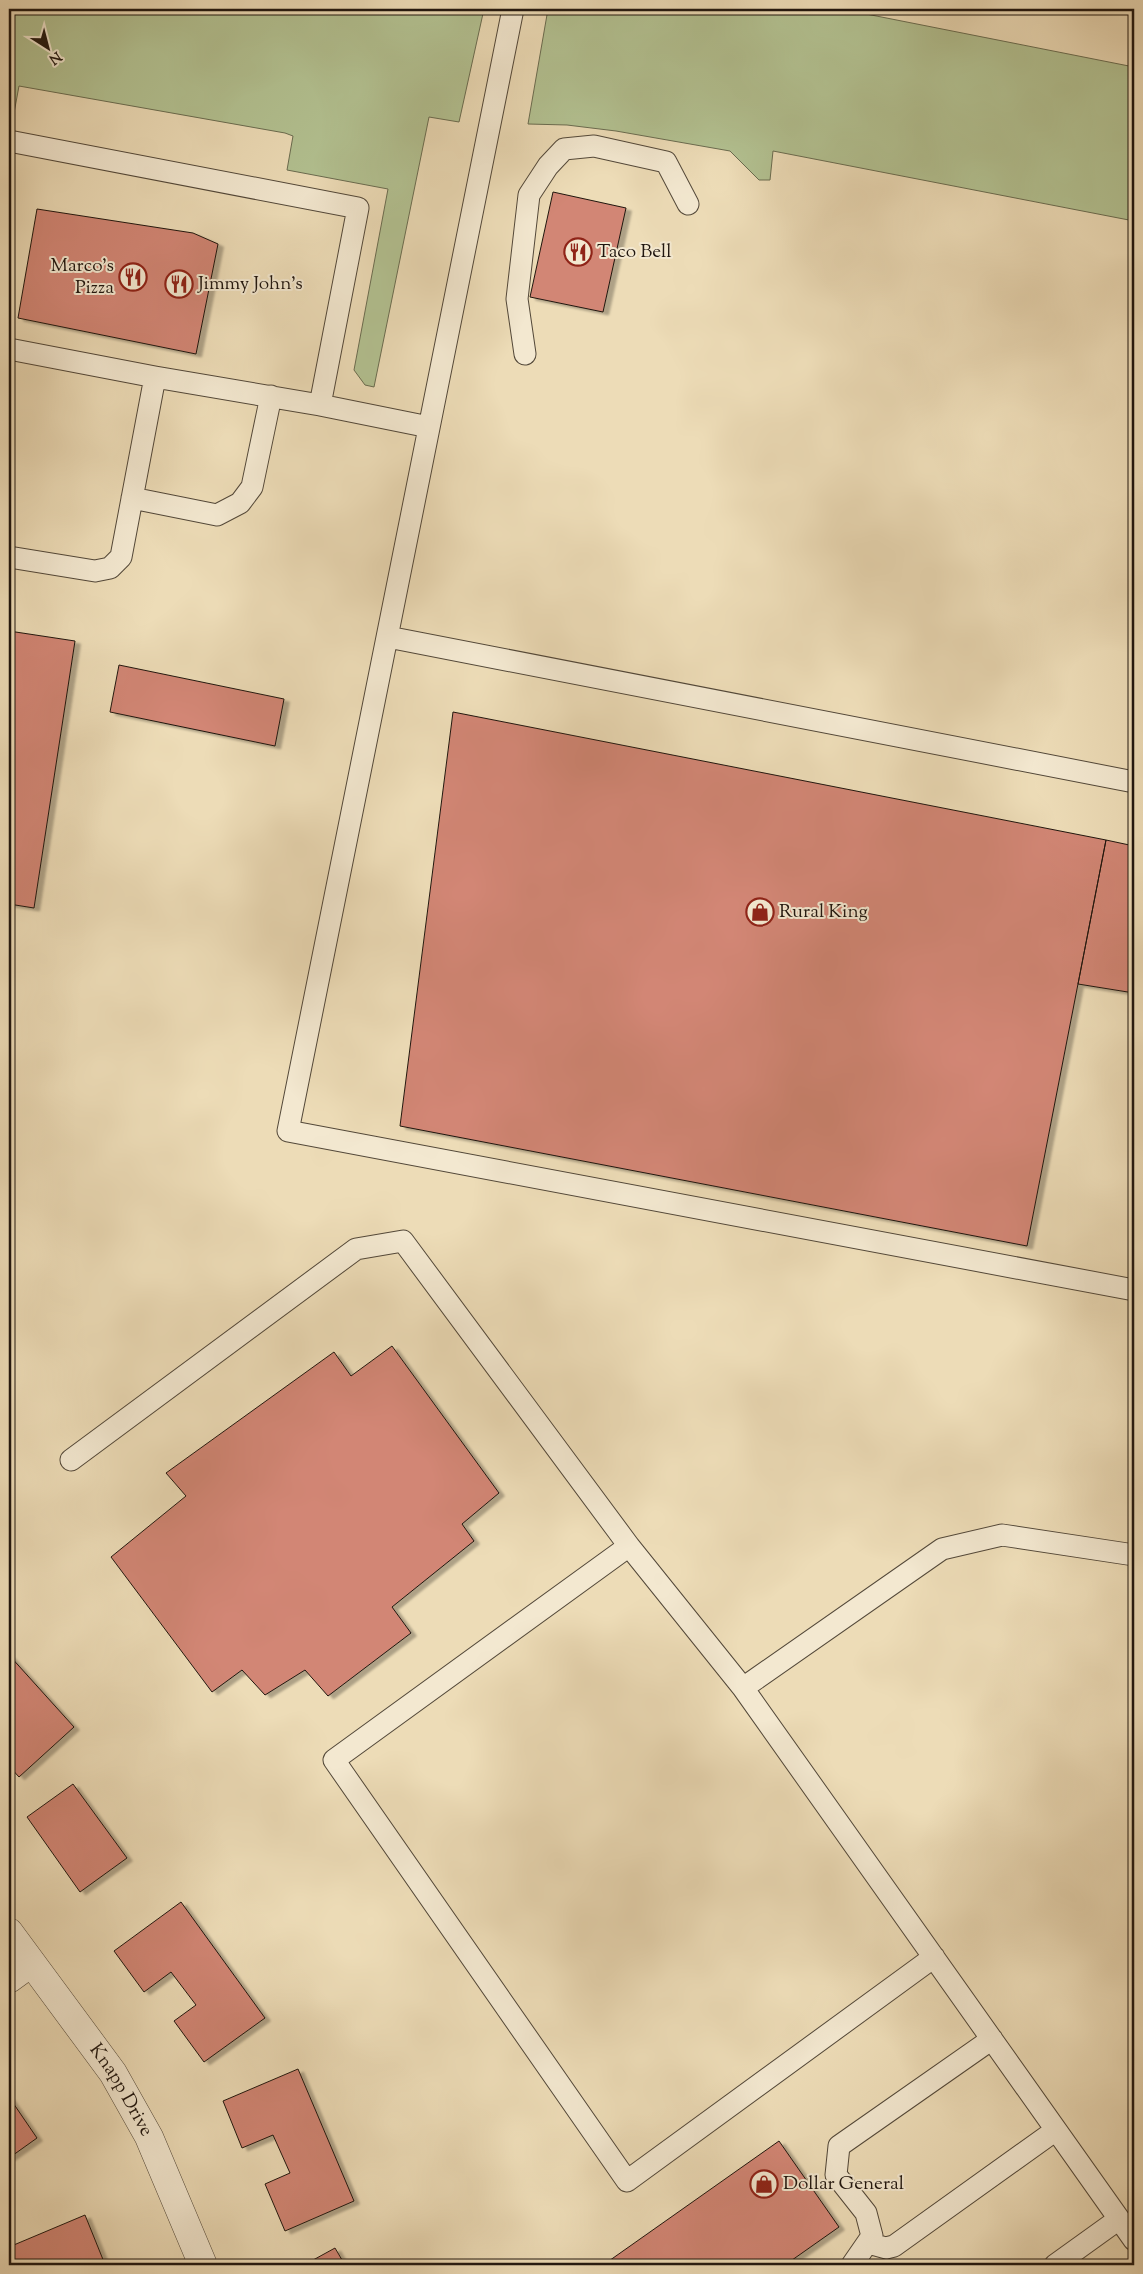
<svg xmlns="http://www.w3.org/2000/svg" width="1143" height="2274" font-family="'Sorts Mill Goudy',serif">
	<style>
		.green { fill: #b3c292; stroke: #6a6c50 }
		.building { fill: #d28674; stroke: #20160f; filter: url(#shadow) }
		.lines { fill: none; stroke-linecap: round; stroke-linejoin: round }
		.lane-casing { stroke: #534839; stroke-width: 23 }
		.street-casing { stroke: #534839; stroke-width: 29 }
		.lane { stroke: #f3e8d0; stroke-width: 21 }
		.street { stroke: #f3e8d0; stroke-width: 28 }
		.labels { text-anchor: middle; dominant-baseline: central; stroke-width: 4; stroke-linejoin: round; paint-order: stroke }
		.poi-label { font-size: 19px; fill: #20160f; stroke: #f3e8d0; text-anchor: start }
		.street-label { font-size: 19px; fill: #20160f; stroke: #f3e8d0 }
	</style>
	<defs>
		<filter id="shadow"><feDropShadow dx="5.5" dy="3" stdDeviation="1" flood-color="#0004"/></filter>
	</defs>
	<rect width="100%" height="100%" fill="#eddcb7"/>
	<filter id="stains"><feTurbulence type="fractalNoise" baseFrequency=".004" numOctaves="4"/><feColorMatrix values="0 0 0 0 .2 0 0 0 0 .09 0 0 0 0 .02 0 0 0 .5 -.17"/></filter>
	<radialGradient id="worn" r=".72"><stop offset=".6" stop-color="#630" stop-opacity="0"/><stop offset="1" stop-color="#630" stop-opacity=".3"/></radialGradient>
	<!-- green -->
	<path class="green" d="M9,9H484L459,122L429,117L374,387L365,385L354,370L388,189L287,170L293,136L285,133L19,86L14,113L9,112Z
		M548,9H841L1134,67V221L773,151L770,180H759L730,151L616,131L567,125L528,124Z"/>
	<!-- building -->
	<path class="building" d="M553,192L626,208L603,312L530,297Z
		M37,209L193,233L218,244L196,354L18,318Z
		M9,631L75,641L34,908L9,904Z
		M119,665L284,699L275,746L110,712Z
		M453,712L1106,840L1027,1246L400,1126Z
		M1106,840L1134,846V993L1078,984Z
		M392,1346L499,1493L462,1524L474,1541L392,1607L411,1633L328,1696L305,1670L265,1695L242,1670L212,1692L111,1557L186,1496L166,1473L334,1352L351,1376Z
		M9,1655L74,1727L19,1777L9,1766Z
		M73,1784L127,1858L80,1892L27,1817Z
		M181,1902L265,2018L204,2062L174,2021L196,2005L171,1972L144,1992L114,1951Z
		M298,2069L354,2201L285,2231L265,2184L290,2173L273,2135L242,2148L223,2101Z
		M9,2097L37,2138L9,2158Z
		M779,2141L839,2227L785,2265H608L606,2263Z
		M85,2215L104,2262L97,2265H16L9,2247Z
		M335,2248L345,2265H304Z"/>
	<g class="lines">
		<!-- lane casing -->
		<g class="lane-casing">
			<path id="lane" d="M513,9L288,1131L1134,1290
				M9,141L358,208L320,405L429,427
				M9,349L155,377L320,405
				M525,354L517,299L529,195L548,166L564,149L594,146L666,162L688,204
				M132,498L217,515L240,503L252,487L271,396
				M9,557L95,571L110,568L121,557L155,377
				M388,637L1134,782
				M71,1460L356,1249L403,1241L629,1546L743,1688L1134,2240
				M629,1546L334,1760L627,2181L934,1957
				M743,1688L942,1549L1002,1535L1134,1555
				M868,2243L886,2248L894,2246L1056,2130
				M852,2265L872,2236L866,2213L836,2175L839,2146L992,2039
				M1055,2265L1119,2219"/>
		</g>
		<!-- street casing -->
		<g class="street-casing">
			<g id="street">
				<path id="s1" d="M9,1932L113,2073L149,2137L203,2265"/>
				<path d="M9,1979L31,1963"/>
			</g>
		</g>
		<!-- lane -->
		<use href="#lane" class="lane"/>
		<!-- street -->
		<use href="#street" class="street"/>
	</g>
	<!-- icons -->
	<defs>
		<g id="restaurant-ring" transform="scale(1.4375)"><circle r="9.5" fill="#f3e8d0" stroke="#8f2418" stroke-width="1.5"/><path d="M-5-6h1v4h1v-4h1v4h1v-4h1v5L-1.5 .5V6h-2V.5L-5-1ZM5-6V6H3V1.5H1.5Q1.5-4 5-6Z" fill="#8f2418"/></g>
		<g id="shop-ring" transform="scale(1.4375)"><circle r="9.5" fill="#f3e8d0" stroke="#8f2418" stroke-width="1.5"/><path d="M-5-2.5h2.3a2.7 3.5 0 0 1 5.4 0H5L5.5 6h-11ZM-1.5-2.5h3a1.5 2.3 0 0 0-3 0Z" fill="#8f2418"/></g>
	</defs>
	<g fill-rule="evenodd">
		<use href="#restaurant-ring" x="578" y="252"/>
		<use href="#restaurant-ring" x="133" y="277"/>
		<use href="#restaurant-ring" x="179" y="284"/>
		<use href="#shop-ring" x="760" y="912"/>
		<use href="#shop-ring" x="764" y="2184"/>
	</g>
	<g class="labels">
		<!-- poi labels -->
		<g class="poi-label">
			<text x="597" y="252">Taco Bell</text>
			<text x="114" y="266" text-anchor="end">Marco's<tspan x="114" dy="22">Pizza</tspan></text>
			<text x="198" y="284">Jimmy John's</text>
			<text x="779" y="912">Rural King</text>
			<text x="783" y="2184">Dollar General</text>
		</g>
		<!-- street labels -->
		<g class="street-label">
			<text stroke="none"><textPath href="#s1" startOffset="194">Knapp Drive</textPath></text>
		</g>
	</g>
	<!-- margin -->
	<rect width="1143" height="2274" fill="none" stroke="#eddcb7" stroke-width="30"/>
	<rect x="10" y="10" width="1123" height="2254" fill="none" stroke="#20160f" stroke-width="2.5"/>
	<rect x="15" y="15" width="1113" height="2244" fill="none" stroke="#20160f"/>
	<!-- north arrow -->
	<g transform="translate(48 48) rotate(144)" stroke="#f3e8d0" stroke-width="4" paint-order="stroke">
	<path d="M0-4L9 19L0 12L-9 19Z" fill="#20160f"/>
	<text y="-8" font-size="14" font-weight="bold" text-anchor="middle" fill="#20160f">N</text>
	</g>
	<rect width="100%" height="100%" filter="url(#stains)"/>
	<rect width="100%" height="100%" fill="url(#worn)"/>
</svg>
